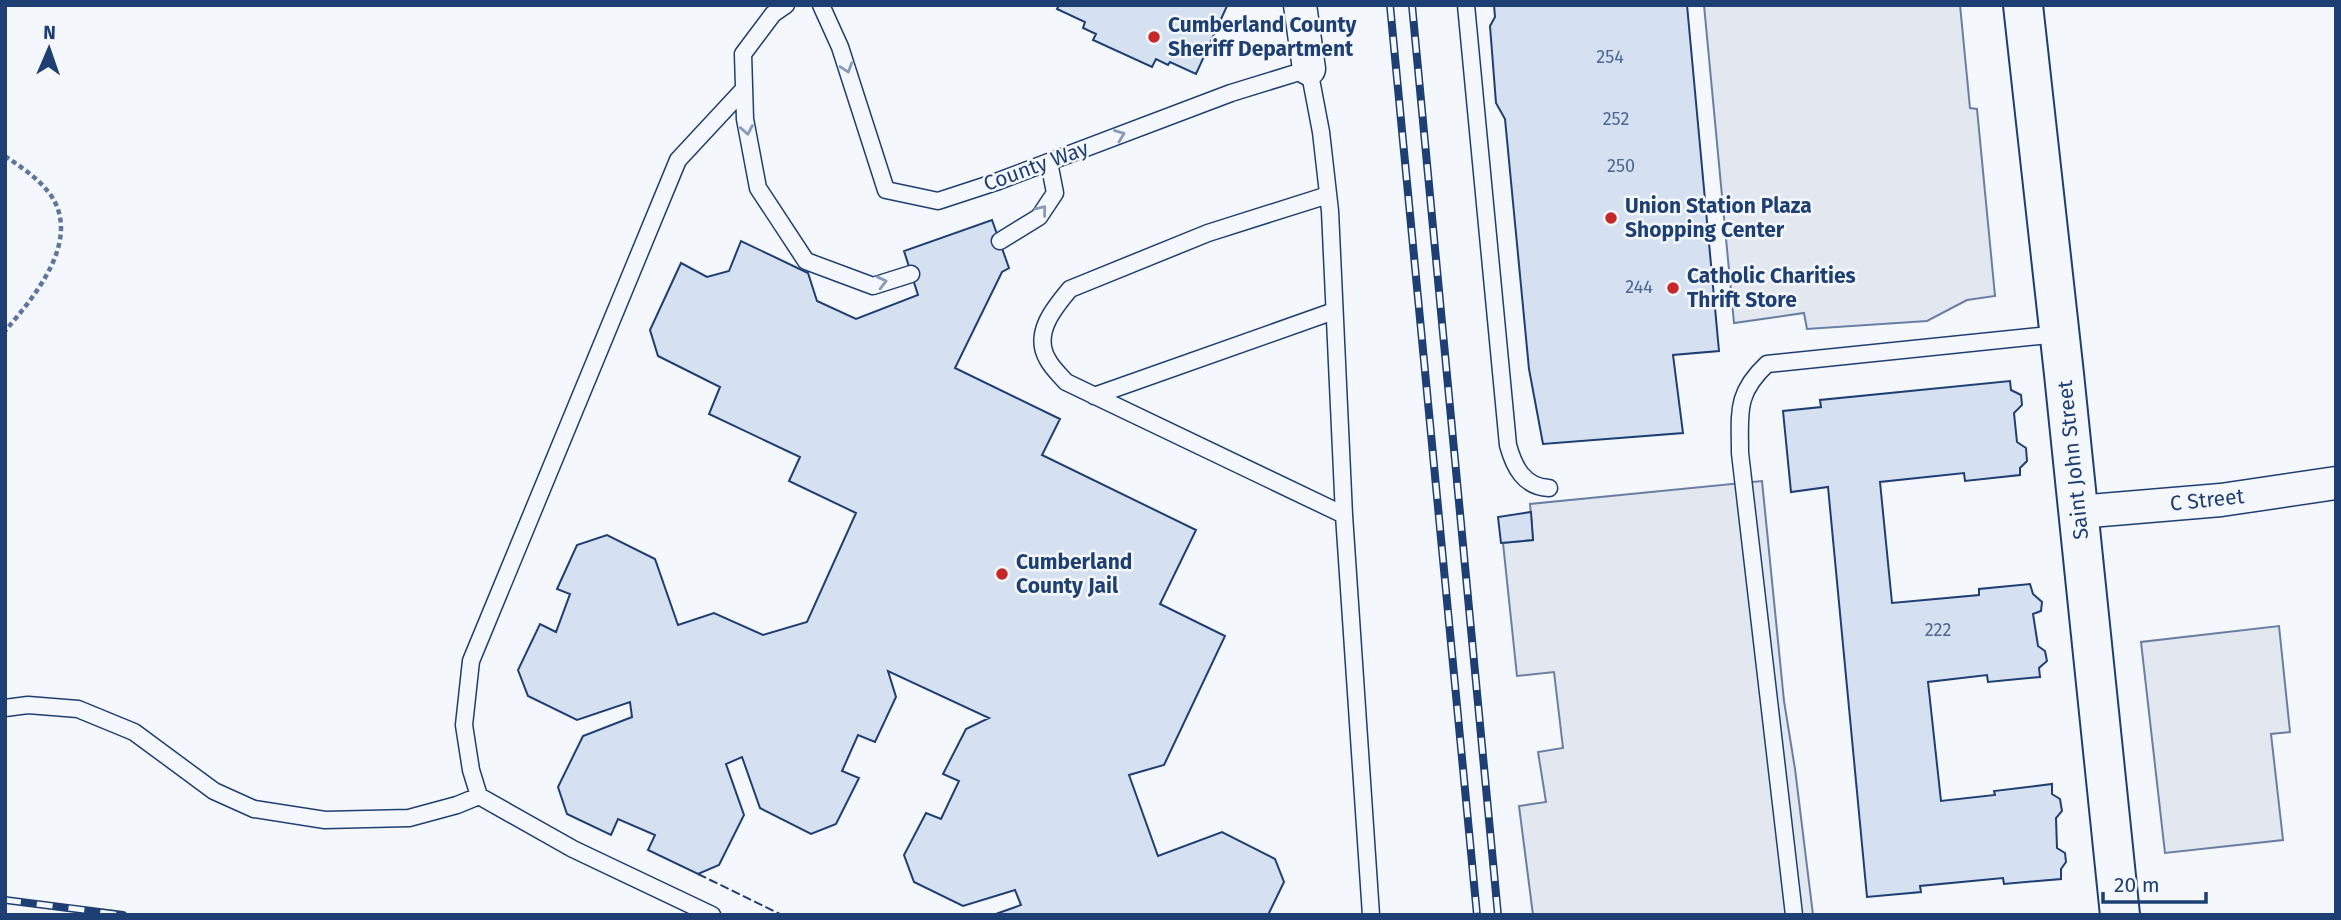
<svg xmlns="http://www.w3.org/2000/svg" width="2341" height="920" font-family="'Fira Sans',sans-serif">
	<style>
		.parking { fill: #e3e8f0; stroke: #687fa3; stroke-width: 2 }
		.building { fill: #d5e0f0; stroke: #1d3f73; stroke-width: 2 }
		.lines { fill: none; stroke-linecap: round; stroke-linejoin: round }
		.lane-casing { stroke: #1d3f73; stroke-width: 19 }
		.street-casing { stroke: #1d3f73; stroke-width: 35 }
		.secondary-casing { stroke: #1d3f73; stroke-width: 42 }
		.path { stroke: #5e769c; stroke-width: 4.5; stroke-dasharray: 5 3.5; stroke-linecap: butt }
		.lane { stroke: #f4f7fb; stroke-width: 16 }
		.street { stroke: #f4f7fb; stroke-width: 32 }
		.secondary { stroke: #f4f7fb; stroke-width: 38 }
		.rail-casing { stroke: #1d3f73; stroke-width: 8 }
		.rail { stroke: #f4f7fb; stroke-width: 5; stroke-dasharray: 16; stroke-linecap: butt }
		.fence { stroke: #1d3f73; stroke-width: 2; stroke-dasharray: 9 3.5; stroke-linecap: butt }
		.oneway { stroke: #889bb7 }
		.poi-dot { fill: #c62828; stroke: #f4f7fb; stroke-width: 2.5 }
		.labels { text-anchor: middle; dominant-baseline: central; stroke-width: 5; stroke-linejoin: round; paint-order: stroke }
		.number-label { font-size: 18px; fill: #4b6792 }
		.poi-label { font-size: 21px; font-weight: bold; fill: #1d3f73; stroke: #f4f7fb; text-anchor: start }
		.street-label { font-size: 21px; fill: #1d3f73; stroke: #f4f7fb }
	</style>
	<rect width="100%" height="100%" fill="#f4f7fb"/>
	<!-- parking -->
	<path class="parking" d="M1704,5H1960L1970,108L1977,109L1995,296L1967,300L1927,321L1807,329L1804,313L1734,323Z
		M1762,481L1784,701L1795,769L1813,915H1533L1519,806L1546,802L1538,752L1563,748L1554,672L1517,676L1503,543L1533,540L1530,504Z
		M2279,626L2290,732L2271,734L2283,840L2165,853L2141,642Z"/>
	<!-- building -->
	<path class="building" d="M1059,5H1226L1227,6L1196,74L1170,62L1168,65L1156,59L1152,67L1093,40L1096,34L1083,28L1085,22L1057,9Z
		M1494,5H1687L1719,351L1673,355L1683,433L1543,444L1529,369L1505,119L1496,103L1490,26L1495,17Z
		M992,220L1009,268L1002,272L955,368L1060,419L1042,455L1196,530L1160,604L1225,636L1164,765L1129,775L1158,856L1222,832L1275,859L1284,882L1268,915H993L1021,905L1015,890L963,906L914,882L904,855L926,813L941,819L959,781L943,774L966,729L989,718L888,671L896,697L875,742L858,735L842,771L859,778L836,824L811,834L760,808L742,757L726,764L744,815L719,865L698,874L648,850L655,835L618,819L611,835L567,814L558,787L583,736L632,717L630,702L577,720L528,696L518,670L540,624L556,632L570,594L557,589L577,545L607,535L655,559L678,625L714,613L763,635L807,622L856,513L789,481L800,457L709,414L720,387L658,356L650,330L681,263L707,277L729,271L741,241L808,273L817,301L856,319L918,295L904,251Z
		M2010,381L2011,390L2021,395L2022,405L2014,413L2017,442L2026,448L2027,461L2020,468V475L1965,481L1964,473L1880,482L1892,603L1979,595V589L2030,584L2033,594L2042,602L2041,611L2033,614L2038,646L2045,651L2047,661L2039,668L2040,677L1988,682L1987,675L1928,682L1941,801L1995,795L1994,791L2052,784V794L2060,799L2062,811L2056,818L2057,848L2065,853L2066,862L2061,869V879L2004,884L2003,878L1920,886L1921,892L1867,897L1828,487L1791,492L1783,411L1821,407L1820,400Z
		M1531,512L1533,540L1501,543L1498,517Z"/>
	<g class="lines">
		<!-- lane casing -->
		<g class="lane-casing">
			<path id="lane" d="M786,5L773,14L743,54L745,119L758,188L806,261L873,286L911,274
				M821,5L840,47L886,190L938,201L996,182L1231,93L1309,69L1321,132L1330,211L1344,515L1371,915
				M1466,5L1508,445C1514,467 1524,487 1549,488
				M1328,195L1208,233L1070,289C1054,308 1032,334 1048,360C1052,368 1060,375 1066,382L1344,515
				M1000,241L1039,217L1055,193L1049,162
				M1094,396L1334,311
				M5,708L28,705L78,709L134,732L214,791L254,809L325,820L409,818L457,805L479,796
				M712,915L573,849L479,796L471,770L464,725L471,661L678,160L744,89
				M1794,915L1740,453C1740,413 1735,394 1767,364L2059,334"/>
		</g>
		<!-- street casing -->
		<g class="street-casing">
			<path id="street" d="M1300,5L1309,69
				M2078,512L2221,500L2336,483"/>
		</g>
		<!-- secondary casing -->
		<g class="secondary-casing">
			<path id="secondary" d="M2023,5L2064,374L2120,915"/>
		</g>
		<!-- path -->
		<path class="path" d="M5,156C21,167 38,178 50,194C83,240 34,297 5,331"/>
		<!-- lane -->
		<use href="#lane" class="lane"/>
		<!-- street -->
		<use href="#street" class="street"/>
		<!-- secondary -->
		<use href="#secondary" class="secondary"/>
		<!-- rail casing -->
		<g class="rail-casing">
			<path id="rail" d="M1390,5L1477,915
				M1412,5L1498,915
				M5,900L123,915"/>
		</g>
		<!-- rail -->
		<use href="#rail" class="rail"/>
		<!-- fence -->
		<path class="fence" d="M698,874L782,915"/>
	</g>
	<!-- one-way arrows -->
	<defs><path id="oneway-chevron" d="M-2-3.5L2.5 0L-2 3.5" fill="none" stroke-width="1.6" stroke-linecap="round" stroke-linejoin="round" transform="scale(1.75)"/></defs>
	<g class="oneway">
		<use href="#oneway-chevron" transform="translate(847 68) rotate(72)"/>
		<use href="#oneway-chevron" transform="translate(747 130) rotate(80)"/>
		<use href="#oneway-chevron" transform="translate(1120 135) rotate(-21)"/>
		<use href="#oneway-chevron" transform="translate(1042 210) rotate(-51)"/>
		<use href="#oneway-chevron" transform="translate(882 282) rotate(-14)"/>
	</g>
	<!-- markers -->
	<g class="poi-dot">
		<circle cx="1154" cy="37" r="7"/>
		<circle cx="1611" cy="218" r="7"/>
		<circle cx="1673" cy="288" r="7"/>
		<circle cx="1002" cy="574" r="7"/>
	</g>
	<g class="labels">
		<!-- number labels -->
		<g class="number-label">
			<text x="1610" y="57">254</text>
			<text x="1616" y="119">252</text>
			<text x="1621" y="166">250</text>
			<text x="1639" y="287">244</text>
			<text x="1938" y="630">222</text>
		</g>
		<!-- poi labels -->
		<g class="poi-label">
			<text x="1168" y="25">Cumberland County<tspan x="1168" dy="24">Sheriff Department</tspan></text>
			<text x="1625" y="206">Union Station Plaza<tspan x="1625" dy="24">Shopping Center</tspan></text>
			<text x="1687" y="276">Catholic Charities<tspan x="1687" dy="24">Thrift Store</tspan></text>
			<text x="1016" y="562">Cumberland<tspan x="1016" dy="24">County Jail</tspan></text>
		</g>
		<!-- street labels -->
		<g class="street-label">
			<text transform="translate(1036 166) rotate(-20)">County Way</text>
			<text transform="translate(2073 460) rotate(-96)">Saint John Street</text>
			<text transform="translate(2207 500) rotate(-6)">C Street</text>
		</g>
	</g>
	<!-- border -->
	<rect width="2341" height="920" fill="none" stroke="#1d3f73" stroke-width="14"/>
	<!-- north arrow -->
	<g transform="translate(49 49) rotate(2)" stroke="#f4f7fb" stroke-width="5" paint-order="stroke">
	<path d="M0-5L12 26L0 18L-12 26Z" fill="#1d3f73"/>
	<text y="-10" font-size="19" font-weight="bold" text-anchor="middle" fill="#1d3f73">N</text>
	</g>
	<!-- scale -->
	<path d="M2103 892v10h103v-10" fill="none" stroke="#1d3f73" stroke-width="3.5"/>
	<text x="2114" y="892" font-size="21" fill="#1d3f73" stroke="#f4f7fb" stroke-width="5" paint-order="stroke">20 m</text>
</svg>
